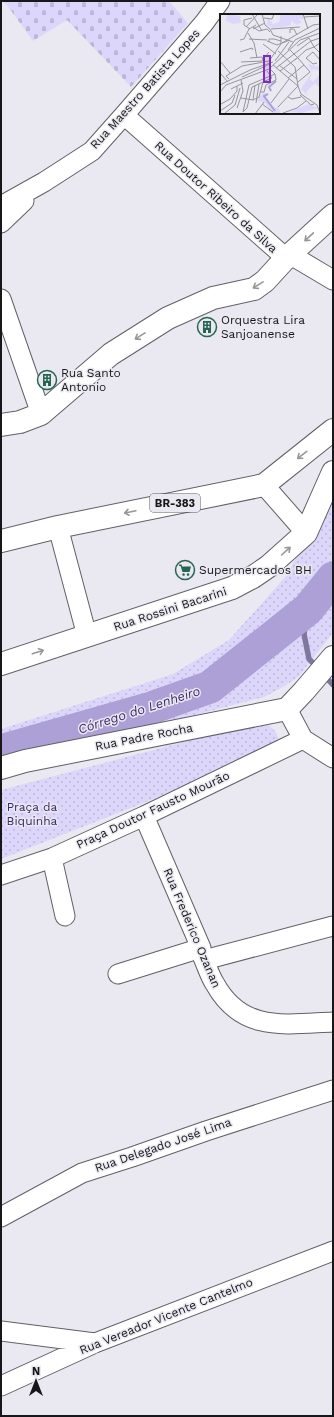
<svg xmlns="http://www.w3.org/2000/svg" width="334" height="1417" font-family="'Work Sans',sans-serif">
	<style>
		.green { fill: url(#green-dots) }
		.cemetery { fill: url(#cemetery-stones) }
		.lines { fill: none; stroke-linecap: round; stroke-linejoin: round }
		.stream { stroke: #7f779d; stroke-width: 5.5 }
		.river { stroke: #aca0d6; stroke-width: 33 }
		.minor-casing { stroke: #616066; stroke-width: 21 }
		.tertiary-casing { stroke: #616066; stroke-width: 24 }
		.secondary-casing { stroke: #616066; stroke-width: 24 }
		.trunk-casing { stroke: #616066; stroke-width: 24 }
		.minor { stroke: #fff; stroke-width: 19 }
		.tertiary { stroke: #fff; stroke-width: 22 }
		.secondary { stroke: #fff; stroke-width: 22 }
		.trunk { stroke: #fff; stroke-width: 22 }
		.oneway { stroke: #979798 }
		.labels { text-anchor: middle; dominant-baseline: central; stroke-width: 3; stroke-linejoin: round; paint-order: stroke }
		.shield { fill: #eae9f1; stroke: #56565a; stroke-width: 1 }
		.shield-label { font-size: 11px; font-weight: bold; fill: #171719 }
		.street-label { font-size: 12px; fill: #171719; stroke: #eae9f1 }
		.poi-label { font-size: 12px; fill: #171719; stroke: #eae9f1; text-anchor: start }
		.park-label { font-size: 12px; fill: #3b2868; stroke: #eae9f1 }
		.water-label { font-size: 13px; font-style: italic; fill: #3c2969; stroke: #eae9f1 }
		.inset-river { fill: none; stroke: #aca0d6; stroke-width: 2 }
		.inset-road { fill: none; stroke: #96959b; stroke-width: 1 }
		.view { fill: #7b2cbf; fill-opacity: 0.15; stroke: #7b2cbf; stroke-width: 2 }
		.inset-edge { fill: none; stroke: #171719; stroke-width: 2 }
	</style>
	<defs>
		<pattern id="green-dots" width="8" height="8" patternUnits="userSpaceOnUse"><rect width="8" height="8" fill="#ddd6fb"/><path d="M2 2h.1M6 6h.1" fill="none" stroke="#bdb7d7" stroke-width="1.8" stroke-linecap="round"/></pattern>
		<pattern id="cemetery-stones" width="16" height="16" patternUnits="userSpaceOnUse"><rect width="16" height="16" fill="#ddd6fb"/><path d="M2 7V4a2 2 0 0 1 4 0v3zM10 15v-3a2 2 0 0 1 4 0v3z" fill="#bdb7d7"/></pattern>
	</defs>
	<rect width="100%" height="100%" fill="#eae9f1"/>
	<!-- green -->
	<path class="green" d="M333,487V633L298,677L283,687L264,697L1,766V729L173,674L229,640L287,575Z
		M260,722C272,727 275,728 279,740L275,747L156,798L1,859V790Z"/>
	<!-- cemetery -->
	<path class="cemetery" d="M4,1H169L188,23L131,87L67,20L33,41Z"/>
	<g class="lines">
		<!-- stream -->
		<path class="stream" d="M308,609L304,634L309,659L318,668
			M324,675L333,685"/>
		<!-- river -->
		<path class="river" d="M1,751L151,708L210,687L308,609L333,578"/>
		<!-- minor casing -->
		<g class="minor-casing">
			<path id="minor" d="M124,115L286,258H296L333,280
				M1,206L44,182L92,151L124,115L204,23L220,1
				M1,223L24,201
				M1,299L41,414
				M264,485L306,533
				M58,527L87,636
				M287,709L303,739L333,758
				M144,816L201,948V953C206,963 209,975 215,984C242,1033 286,1024 333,1022
				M52,858L65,916
				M1,875L52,858L144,816L303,739
				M204,960L333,926
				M118,974L201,948
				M1,1217L82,1173L132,1157L206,1131L333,1090
				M1,1331L95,1343
				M1,1386L95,1343L333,1251"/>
		</g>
		<!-- tertiary casing -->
		<g class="tertiary-casing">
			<path id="tertiary" d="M1,425L20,422L41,414L111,354L168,318L213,298L254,289L265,281L286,258L333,215"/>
		</g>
		<!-- secondary casing -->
		<g class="secondary-casing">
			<path id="secondary" d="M1,664L232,588L253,577L269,566L306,533L333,472"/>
		</g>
		<!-- trunk casing -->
		<g class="trunk-casing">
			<path id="trunk" d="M1,541L58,527L264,485L333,430
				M1,768L25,761L287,709L304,691L333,657"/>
		</g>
		<!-- minor -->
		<use href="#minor" class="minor"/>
		<!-- tertiary -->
		<use href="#tertiary" class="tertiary"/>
		<!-- secondary -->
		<use href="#secondary" class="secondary"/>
		<!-- trunk -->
		<use href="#trunk" class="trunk"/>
	</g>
	<!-- one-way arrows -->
	<defs><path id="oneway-shaft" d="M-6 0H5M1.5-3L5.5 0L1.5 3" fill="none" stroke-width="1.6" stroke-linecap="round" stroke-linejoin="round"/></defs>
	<g class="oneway">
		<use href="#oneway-shaft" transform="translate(309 237) rotate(137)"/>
		<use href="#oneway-shaft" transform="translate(258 285) rotate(148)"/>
		<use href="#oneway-shaft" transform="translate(140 336) rotate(148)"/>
		<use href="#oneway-shaft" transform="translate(302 455) rotate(142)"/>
		<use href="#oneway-shaft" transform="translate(130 512) rotate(168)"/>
		<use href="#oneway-shaft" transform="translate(286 551) rotate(-42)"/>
		<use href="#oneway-shaft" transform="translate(38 652) rotate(-18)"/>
	</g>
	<!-- icons -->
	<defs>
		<g id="building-ring" transform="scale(1)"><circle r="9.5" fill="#eae9f1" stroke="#286551" stroke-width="1.5"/><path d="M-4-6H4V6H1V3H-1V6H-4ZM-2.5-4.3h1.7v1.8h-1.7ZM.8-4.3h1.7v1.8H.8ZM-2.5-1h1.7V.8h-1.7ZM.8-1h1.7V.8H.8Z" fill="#286551"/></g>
		<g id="supermarket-ring" transform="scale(1)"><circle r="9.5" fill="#eae9f1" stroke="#286551" stroke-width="1.5"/><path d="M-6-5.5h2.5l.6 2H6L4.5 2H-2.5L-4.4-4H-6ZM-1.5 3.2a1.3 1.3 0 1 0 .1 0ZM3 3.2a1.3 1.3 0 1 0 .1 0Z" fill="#286551"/></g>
	</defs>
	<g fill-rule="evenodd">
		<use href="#building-ring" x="207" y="327"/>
		<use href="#building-ring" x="47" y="380"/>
		<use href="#supermarket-ring" x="185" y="570"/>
	</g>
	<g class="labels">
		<!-- shield labels -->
		<rect class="shield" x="150" y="494" width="50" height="18" rx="3"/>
		<g class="shield-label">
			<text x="175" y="503">BR-383</text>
		</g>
		<!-- street labels -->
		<g class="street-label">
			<text transform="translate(145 89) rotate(-48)">Rua Maestro Batista Lopes</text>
			<text transform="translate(216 197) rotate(42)">Rua Doutor Ribeiro da Silva</text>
			<text transform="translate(170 609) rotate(-18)">Rua Rossini Bacarini</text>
			<text transform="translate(144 737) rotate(-11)">Rua Padre Rocha</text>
			<text transform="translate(153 810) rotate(-25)">Praça Doutor Fausto Mourão</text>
			<text transform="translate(192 928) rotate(67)">Rua Frederico Ozanan</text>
			<text transform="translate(163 1145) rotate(-19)">Rua Delegado José Lima</text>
			<text transform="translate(166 1316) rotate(-22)">Rua Vereador Vicente Cantelmo</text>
		</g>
		<!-- poi labels -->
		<g class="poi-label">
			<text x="221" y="320">Orquestra Lira<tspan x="221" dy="14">Sanjoanense</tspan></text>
			<text x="61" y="373">Rua Santo<tspan x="61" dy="14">Antonio</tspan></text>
			<text x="199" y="570">Supermercados BH</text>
		</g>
		<!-- park labels -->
		<g class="park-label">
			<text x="32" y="807">Praça da<tspan x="32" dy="14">Biquinha</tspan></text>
		</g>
		<!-- water labels -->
		<g class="water-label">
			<text transform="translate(139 710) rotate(-18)">Córrego do Lenheiro</text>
		</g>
	</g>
	<!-- overview -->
	<g transform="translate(220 14)">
		<rect width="100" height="100" fill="#eae9f1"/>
		<path d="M7,0L20,2L21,9L13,10L6,7Z" fill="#ddd6fb"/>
		<path d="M61,0H83L84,5H79L82,8L77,11L71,7V11L62,13L52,14L47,11L48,4L53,10L59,8ZM88,50L100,53V57L93,55L90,65L93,68L100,60V74L95,69L86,78L88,82L81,75L92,58ZM45,77V85L55,94L58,93L61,100H54L45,89L36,86ZM88,90L98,94L81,99L70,98Z" fill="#ddd6fb"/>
		<path class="inset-river" d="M51,77L49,73L56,67M48,80L44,82L55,97"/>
		<path class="inset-road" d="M32,0L42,17M42,0L45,11L50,15M83,0L88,15M84,3L100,2M44,4L52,5L54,0M26,13L38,0M33,13L39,17L47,15L50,18M30,15L24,11V6L32,4M33,15L45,9M50,15L53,21L73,28M51,15L80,13M28,19L34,29L37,44M70,19V15H74L77,21M29,25L47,26M20,26L24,25L29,15L36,11M47,27L57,31L70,26M49,28V25H54L61,27M62,29L93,11L100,10M43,30L56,40M77,32L89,24L94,33L100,29M68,36L75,26L100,14M70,36L74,40L91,27L100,24M58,37L75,53L78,72L58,93M20,38L32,34L33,36M30,44L42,43L43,46M78,44L90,58M75,46L86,36L94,33L100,39M0,47L10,59M55,47L69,28M21,48L42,47L49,38M97,49L93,50L86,44L93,38L100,46M53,51L78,72L81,80L97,91L100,99M59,51L77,65M56,54L74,40L78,44M60,57L77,44M0,59L8,68M22,63L50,50M68,64L84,51M9,65L6,62L22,52L49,47L61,30V22M78,68L90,58M0,71L30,56L53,48M11,75L23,69M0,78L6,71L49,55L80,26L100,19M41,78H44L46,71L56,66L55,60L50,55M80,81L91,91L94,90M68,83L72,85L81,83M21,84L33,86L39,83L43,68M33,86L35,71M36,89L39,70M51,89L69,65M1,90L10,85L17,77V72M42,90L53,98M17,94L23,77L21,66M0,97L12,89L15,81M23,98L27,94L32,73L52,64L47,57M23,98L29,71L55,60M63,99L77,94L86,87M4,100L15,91L20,74M35,100L44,88"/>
		<path class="view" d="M44,42H50V68H44Z"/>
		<rect width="100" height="100" class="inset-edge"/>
	</g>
	<!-- border -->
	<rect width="334" height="1417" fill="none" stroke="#171719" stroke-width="4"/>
	<!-- north arrow -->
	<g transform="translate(36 1381)" stroke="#eae9f1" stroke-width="3" paint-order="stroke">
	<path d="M0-3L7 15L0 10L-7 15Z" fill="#171719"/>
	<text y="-6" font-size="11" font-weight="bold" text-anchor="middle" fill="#171719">N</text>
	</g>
</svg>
